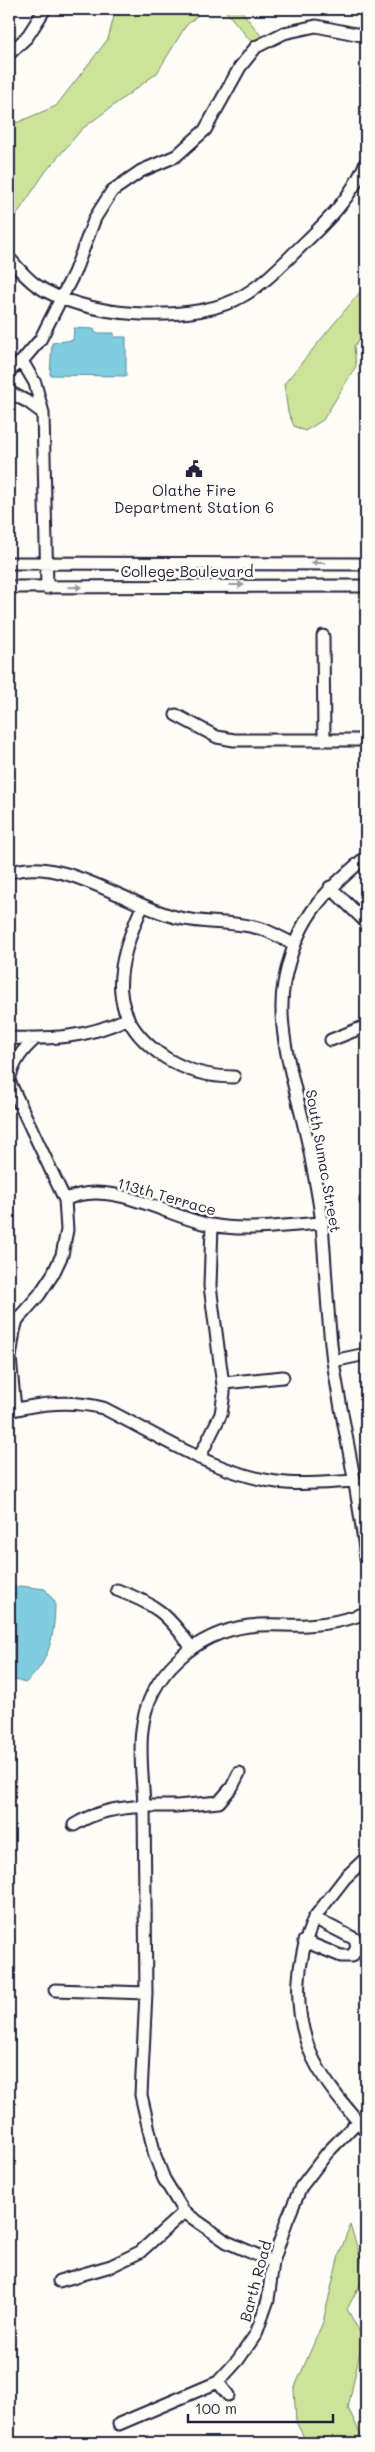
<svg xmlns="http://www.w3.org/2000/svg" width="375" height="2452" font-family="Mali,sans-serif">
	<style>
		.green { fill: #cce499; stroke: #77836a }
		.water { fill: #80cde0; stroke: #5a899e }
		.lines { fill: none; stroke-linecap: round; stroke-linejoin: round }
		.minor-casing { stroke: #22223b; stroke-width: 15 }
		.minor { stroke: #fdfcf7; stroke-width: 11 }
		.oneway { fill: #9a9aa2 }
		.labels { text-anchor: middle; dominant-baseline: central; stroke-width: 5; stroke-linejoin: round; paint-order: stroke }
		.poi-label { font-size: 15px; fill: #22223b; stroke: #fdfcf7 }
		.street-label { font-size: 15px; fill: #22223b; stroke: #fdfcf7 }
	</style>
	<rect width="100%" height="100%" fill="#fdfcf7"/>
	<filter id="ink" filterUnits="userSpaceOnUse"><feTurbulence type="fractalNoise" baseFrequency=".02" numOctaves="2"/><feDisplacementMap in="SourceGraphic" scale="10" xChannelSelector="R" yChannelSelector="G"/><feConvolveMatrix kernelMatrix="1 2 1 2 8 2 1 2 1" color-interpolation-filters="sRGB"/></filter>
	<g filter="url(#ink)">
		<!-- green -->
		<path class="green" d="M116,9H204L185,27L157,73L82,129L46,171L9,226V126L56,106L108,39Z
			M224,9H240L262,37L253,44Z
			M366,285V332L354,346L356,366L323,420L305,431L294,426L288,412L284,384Z
			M350,2225L366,2274L347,2309L363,2338L348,2408L365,2443H307L296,2422L294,2389L323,2322L339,2255Z"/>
		<!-- water -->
		<path class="water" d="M74,328L94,329L95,333H114V337H126V376L50,375L52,343L73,340Z
			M20,1586L45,1589L55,1602C55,1633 50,1663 25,1683L9,1678V1589Z"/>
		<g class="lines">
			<!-- minor casing -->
			<g class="minor-casing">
				<path id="minor" d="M9,54L27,37L45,9
					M9,258C17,267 26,278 36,285C82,317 184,324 235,300C258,289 276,271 294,253C323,225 351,200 366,162
					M22,361L35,383L43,413L47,588
					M9,371L22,361L40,340L74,273L95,218L112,191L141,171L176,156L205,130L240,67L256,47L284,33L316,26L366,36
					M9,392L28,402L43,413
					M9,563L366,564
					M9,587L366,586
					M323,636L324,740
					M176,715L217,737L234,740H366
					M366,857C319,896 296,921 284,983C274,1035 302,1105 311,1158C315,1180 320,1202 322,1225C326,1270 327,1315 333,1361C343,1427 359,1492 366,1558
					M9,873C58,854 124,903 172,916C201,925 233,920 262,929C273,933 283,939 294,944
					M330,887L366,922
					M142,907C116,965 103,1018 166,1058C187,1071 209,1077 234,1077
					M9,1038C52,1039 87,1038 126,1019
					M331,1040L366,1026
					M9,1080C14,1062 21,1051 35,1039
					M9,1081L65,1200L67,1230L62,1255L53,1274L39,1295L17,1320L14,1331L10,1358L15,1409
					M65,1200C109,1177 167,1217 211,1225C247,1232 286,1225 322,1223
					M366,1200V1201
					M333,1361L366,1354
					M224,1383L283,1377
					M9,1411C41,1403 71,1400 103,1408C162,1437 219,1477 286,1483C309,1485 333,1482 355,1481
					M199,1458L221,1414L224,1393L210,1286L212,1225
					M117,1590C155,1604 167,1613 191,1647
					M74,1825C96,1811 118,1808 144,1806C143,1781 139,1754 142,1730C148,1674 196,1633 249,1626C269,1623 287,1626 307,1625C327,1624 347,1620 366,1613
					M314,1918L345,1878L366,1858
					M304,1941L341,1956H352L357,1948L355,1939L314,1918C296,1960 293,2006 309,2049C321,2080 346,2107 366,2131
					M55,1990L146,1993L144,1806H177L219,1802L232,1787L239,1773
					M146,1993L141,2095L155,2156L164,2179L184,2212L227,2242L273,2262
					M59,2281L111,2266L140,2252L184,2212
					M218,2382L228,2395
					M119,2424L218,2382L238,2360L256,2334L268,2300L273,2262L287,2220L301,2187L327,2153L358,2121"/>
			</g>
			<!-- minor -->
			<use href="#minor" class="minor"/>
		</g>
		<!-- one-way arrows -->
		<defs><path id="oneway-solid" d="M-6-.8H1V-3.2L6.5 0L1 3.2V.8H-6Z" transform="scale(1.25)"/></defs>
		<g class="oneway">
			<use href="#oneway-solid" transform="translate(318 563) rotate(-180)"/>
			<use href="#oneway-solid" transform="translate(237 585)"/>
			<use href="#oneway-solid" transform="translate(75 587) rotate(-1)"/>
		</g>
	</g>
	<!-- icons -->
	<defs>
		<g id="civic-bare" transform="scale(1.35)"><path d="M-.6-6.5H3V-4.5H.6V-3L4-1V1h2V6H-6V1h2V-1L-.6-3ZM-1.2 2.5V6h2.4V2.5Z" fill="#22223b" stroke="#fdfcf7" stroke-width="2.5" paint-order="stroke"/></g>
	</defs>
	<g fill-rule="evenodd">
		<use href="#civic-bare" x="194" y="469"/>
	</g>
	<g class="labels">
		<!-- poi labels -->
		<g class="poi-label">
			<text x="194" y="490">Olathe Fire<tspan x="194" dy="17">Department Station 6</tspan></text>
		</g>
		<!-- street labels -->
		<g class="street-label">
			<text x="187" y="571">College Boulevard</text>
			<text transform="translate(324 1161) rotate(80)">South Sumac Street</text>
			<text transform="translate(167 1196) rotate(16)">113th Terrace</text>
			<text transform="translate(255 2281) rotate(-75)">Barth Road</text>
		</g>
	</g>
	<!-- margin -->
	<rect width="375" height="2452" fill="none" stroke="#fdfcf7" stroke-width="30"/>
	<rect x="15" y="15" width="345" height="2422" fill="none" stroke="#22223b" stroke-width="2" filter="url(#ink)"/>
	<!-- scale -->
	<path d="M188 2414v8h145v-8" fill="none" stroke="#22223b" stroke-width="2.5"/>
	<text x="195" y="2414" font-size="15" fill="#22223b" stroke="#fdfcf7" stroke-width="4" paint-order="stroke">100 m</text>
</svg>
